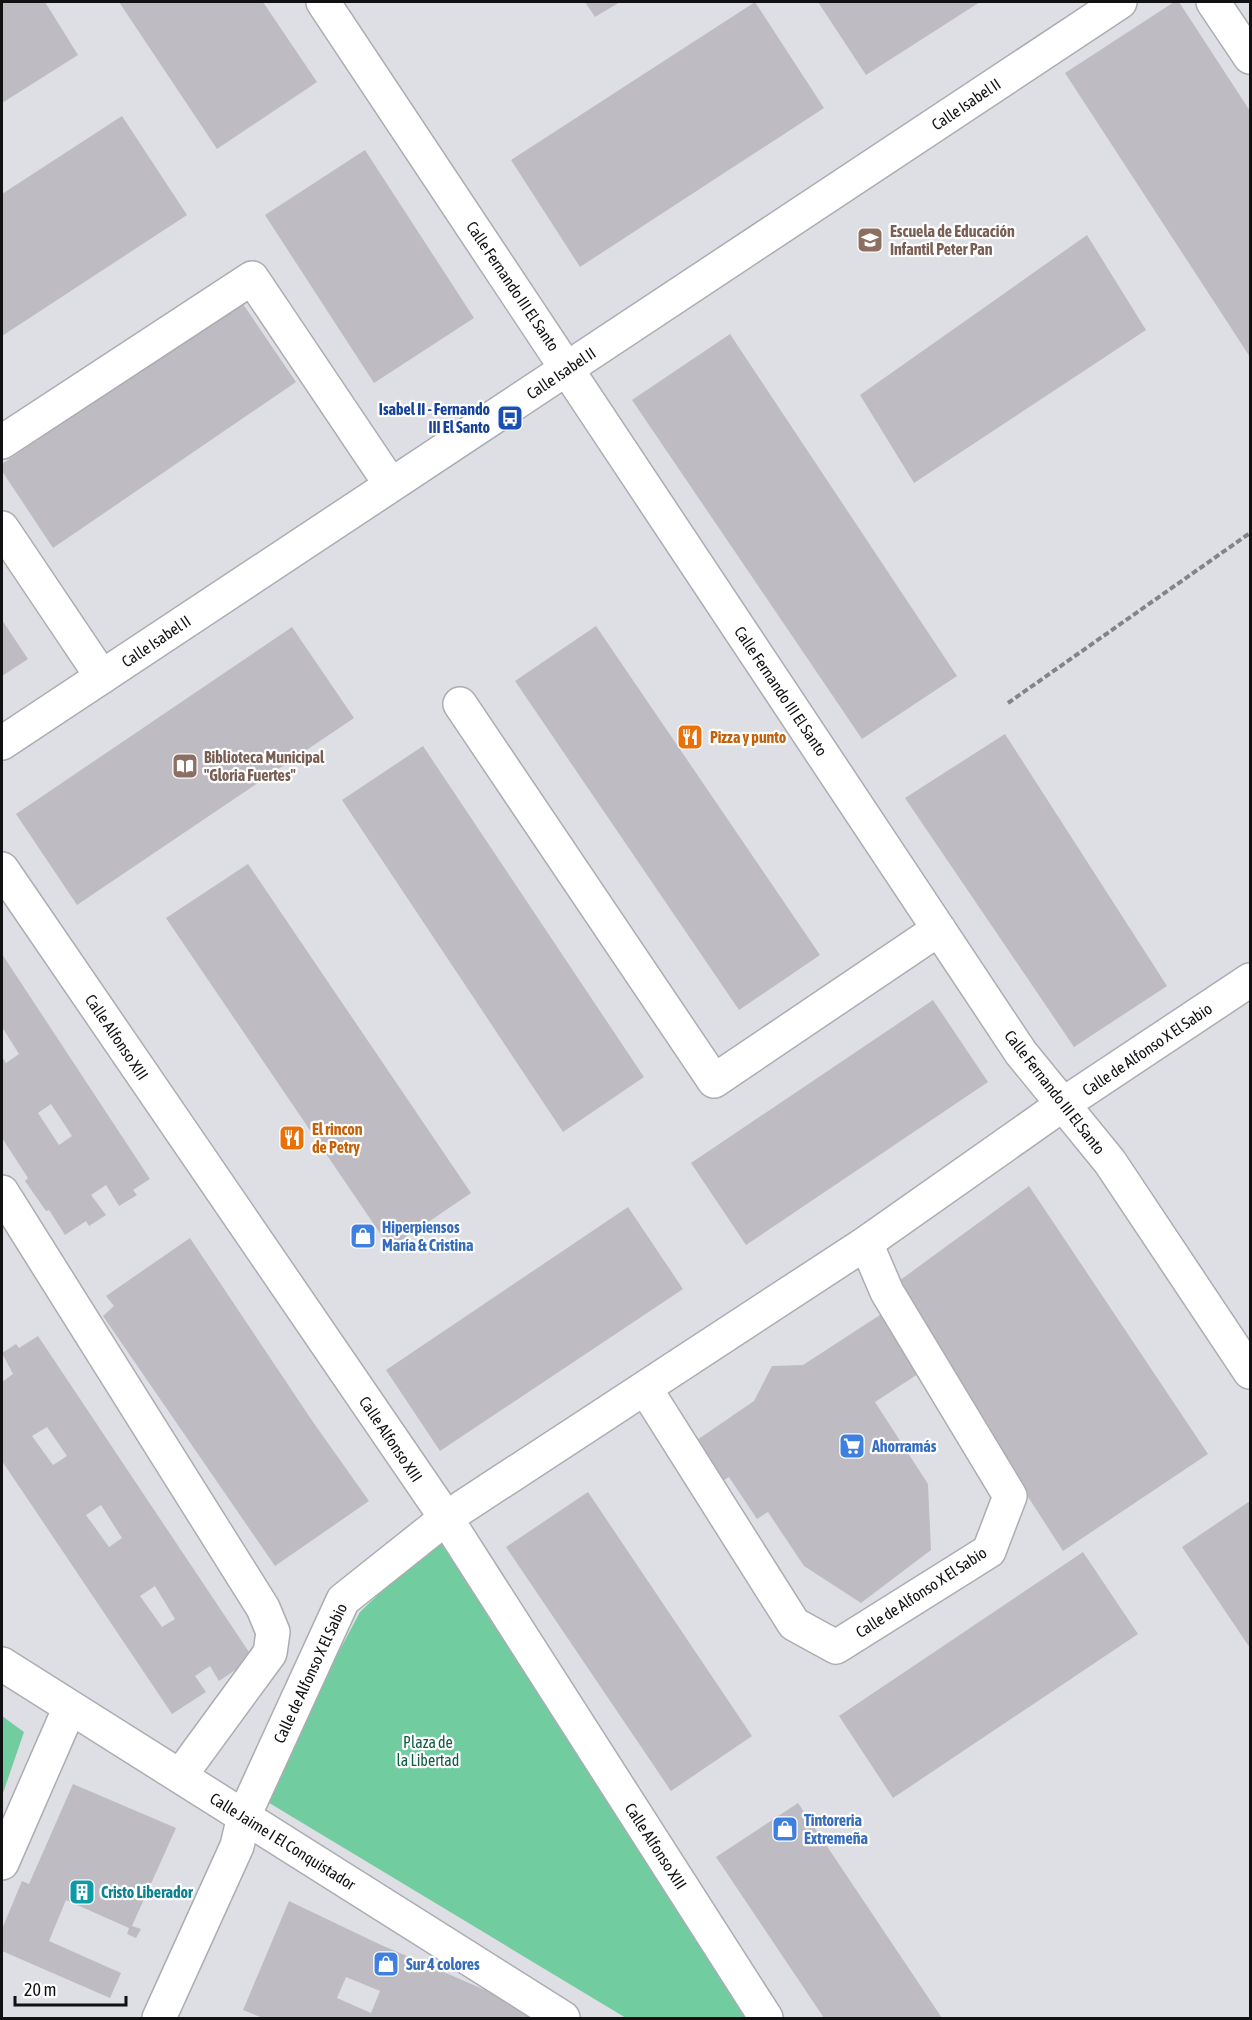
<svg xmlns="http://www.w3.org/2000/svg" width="1252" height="2020" font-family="'Asap Condensed',sans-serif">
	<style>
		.green { fill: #71cca0 }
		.building { fill: #bebcc2; fill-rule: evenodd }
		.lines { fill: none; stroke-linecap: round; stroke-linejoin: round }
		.minor-casing { stroke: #acadb3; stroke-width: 36 }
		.path { stroke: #838489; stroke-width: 4; stroke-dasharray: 6 3; stroke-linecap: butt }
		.minor { stroke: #fff; stroke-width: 33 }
		.labels { text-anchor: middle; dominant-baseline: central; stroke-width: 4.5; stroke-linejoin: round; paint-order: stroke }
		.street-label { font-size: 16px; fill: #111113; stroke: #fff }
		.education-label { font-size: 16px; font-weight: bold; fill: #785e54; stroke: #fff; text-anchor: start }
		.transit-label { font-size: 16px; font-weight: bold; fill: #164399; stroke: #fff; text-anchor: end }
		.food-label { font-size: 16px; font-weight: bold; fill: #c56008; stroke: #fff; text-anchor: start }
		.shop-label { font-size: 16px; font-weight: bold; fill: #366cbe; stroke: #fff; text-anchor: start }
		.park-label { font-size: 16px; fill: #0e5d3f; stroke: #fff }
		.culture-label { font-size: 16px; font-weight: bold; fill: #0d838f; stroke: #fff; text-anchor: start }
	</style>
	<rect width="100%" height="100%" fill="#dddfe5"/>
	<!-- green -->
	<path class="green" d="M439,1536L750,2018H626L261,1798L360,1612Z
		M2,1716L24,1732L2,1796Z"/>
	<!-- building -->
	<path class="building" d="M2,2H45L78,55L2,103Z
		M119,2H263L317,82L217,149Z
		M585,2H620L595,17Z
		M755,2L824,108L580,267L511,160Z
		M818,2H980L866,75Z
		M1174,2H1179L1250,111V357L1065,73Z
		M122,116L187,215L2,336V194Z
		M365,150L474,318L374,383L265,215Z
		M1087,235L1146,330L914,483L860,395Z
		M241,301L296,382L53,548L2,471V464Z
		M730,334L957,676L862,739L632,400Z
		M2,620L28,659L2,676Z
		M596,626L820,955L739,1010L515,681Z
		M292,627L354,718L77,905L16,814Z
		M1005,734L1167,986L1074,1047L905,798Z
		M423,746L644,1077L563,1132L342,800Z
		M248,864L471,1193L390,1248L166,918Z
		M2,954L150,1179L133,1190L137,1195L119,1206L106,1185L91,1195L106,1215L89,1226L86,1221L65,1235L49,1210L46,1211L25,1181L28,1178L2,1138V1057L6,1063L19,1054L2,1027ZM51,1104L72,1136L59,1145L38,1113Z
		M933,1000L988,1082L746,1245L691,1163Z
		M1029,1186L1208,1454L1063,1551L892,1286Z
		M628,1207L683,1289L440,1451L386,1370Z
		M190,1238L313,1422L369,1501L275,1566L103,1316L114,1306L106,1296Z
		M883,1313L921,1372L875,1402L928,1484L931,1550L861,1603L804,1566L768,1512L757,1519L729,1477L721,1482L694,1442L754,1401L772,1366L803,1365Z
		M38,1336L253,1658L219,1681L210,1666L195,1676L206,1692L172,1714L2,1461V1382L13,1374L2,1353L16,1344L19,1348ZM47,1427L67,1456L53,1465L32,1436ZM101,1505L122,1538L109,1547L86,1515ZM155,1586L175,1619L162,1627L140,1596Z
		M588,1492L752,1736L671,1791L506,1547Z
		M1250,1501V1648L1182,1547Z
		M1083,1552L1138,1634L893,1798L839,1716Z
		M73,1784L176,1828L132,1926L141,1929L136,1938L127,1934L129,1928L66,1900L49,1941L121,1973L110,1998L2,1951V1929L22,1881L29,1884Z
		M798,1803L942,2018H824L716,1857Z
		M289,1901L379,1944L550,2018H263L243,2010ZM346,1977L380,1991L371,2013L337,1998Z"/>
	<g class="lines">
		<!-- minor casing -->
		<g class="minor-casing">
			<path id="minor" d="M323,2L1021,1053L1110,1162L1250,1372
				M1213,2L1250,57
				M2,442L252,278L391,485
				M2,528L102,677
				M460,704L714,1081L939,929
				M2,743L1120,2
				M2,869L446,1518L766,2018
				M2,1192L263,1608L273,1632L270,1653L180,1776
				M645,1388L794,1624L836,1647L989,1551L1010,1496L887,1292L866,1243
				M2,1664L563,2018
				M2,1863L70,1707
				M159,2018L237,1846L244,1816L343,1600L446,1518L866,1243L1062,1105L1250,980"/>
		</g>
		<!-- path -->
		<path class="path" d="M1008,703L1250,533"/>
		<!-- minor -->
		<use href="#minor" class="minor"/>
	</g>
	<!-- icons -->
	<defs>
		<g id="school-square" transform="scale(1.35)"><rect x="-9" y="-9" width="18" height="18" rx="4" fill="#8d6e63" stroke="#fff"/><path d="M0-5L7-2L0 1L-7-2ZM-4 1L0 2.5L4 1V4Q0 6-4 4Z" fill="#fff"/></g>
		<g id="bus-square" transform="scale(1.35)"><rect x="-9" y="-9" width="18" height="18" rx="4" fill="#1a4fb4" stroke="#fff"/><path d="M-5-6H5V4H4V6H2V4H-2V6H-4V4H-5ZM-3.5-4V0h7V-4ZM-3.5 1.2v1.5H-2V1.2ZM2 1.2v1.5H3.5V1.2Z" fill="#fff"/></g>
		<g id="restaurant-square" transform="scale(1.35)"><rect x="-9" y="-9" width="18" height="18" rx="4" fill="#e8710a" stroke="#fff"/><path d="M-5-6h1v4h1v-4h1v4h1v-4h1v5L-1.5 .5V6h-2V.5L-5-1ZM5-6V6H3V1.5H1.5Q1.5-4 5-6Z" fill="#fff"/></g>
		<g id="library-square" transform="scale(1.35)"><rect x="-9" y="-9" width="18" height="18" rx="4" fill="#8d6e63" stroke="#fff"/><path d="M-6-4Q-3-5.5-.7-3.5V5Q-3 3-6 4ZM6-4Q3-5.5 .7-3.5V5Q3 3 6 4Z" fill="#fff"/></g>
		<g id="shop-square" transform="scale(1.35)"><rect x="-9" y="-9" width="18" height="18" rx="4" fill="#3f7fe0" stroke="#fff"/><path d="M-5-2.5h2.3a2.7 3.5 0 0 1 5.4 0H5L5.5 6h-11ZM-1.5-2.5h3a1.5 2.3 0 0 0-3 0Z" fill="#fff"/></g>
		<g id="supermarket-square" transform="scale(1.35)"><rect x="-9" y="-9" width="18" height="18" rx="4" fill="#3f7fe0" stroke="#fff"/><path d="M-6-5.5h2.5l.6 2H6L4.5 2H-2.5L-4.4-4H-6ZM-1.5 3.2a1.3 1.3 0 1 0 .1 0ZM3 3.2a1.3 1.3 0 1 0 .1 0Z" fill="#fff"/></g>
		<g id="building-square" transform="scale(1.35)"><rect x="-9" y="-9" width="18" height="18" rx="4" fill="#0f9aa8" stroke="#fff"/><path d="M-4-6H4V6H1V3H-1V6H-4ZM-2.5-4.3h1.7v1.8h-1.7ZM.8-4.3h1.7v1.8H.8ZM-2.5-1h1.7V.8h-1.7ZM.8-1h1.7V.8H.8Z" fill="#fff"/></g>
	</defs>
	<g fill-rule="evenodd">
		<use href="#school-square" x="870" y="240"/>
		<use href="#bus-square" x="510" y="418"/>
		<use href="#restaurant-square" x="690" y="737"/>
		<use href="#library-square" x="185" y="766"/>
		<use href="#restaurant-square" x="292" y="1138"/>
		<use href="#shop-square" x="363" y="1236"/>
		<use href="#supermarket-square" x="852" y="1446"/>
		<use href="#shop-square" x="785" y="1829"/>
		<use href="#building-square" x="82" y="1892"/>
		<use href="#shop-square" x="386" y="1964"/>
	</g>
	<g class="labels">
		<!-- street labels -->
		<g class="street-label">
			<text transform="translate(966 104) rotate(-34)">Calle Isabel II</text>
			<text transform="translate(513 286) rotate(56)">Calle Fernando III El Santo</text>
			<text transform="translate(561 373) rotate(-34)">Calle Isabel II</text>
			<text transform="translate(156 641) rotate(-34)">Calle Isabel II</text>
			<text transform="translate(781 691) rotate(56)">Calle Fernando III El Santo</text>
			<text transform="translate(117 1037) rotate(56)">Calle Alfonso XIII</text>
			<text transform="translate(1147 1049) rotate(-34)">Calle de Alfonso X El Sabio</text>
			<text transform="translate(1055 1092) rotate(52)">Calle Fernando III El Santo</text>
			<text transform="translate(391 1439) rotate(56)">Calle Alfonso XIII</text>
			<text transform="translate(921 1592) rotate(-33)">Calle de Alfonso X El Sabio</text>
			<text transform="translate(310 1673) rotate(-65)">Calle de Alfonso X El Sabio</text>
			<text transform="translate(283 1841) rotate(32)">Calle Jaime I El Conquistador</text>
			<text transform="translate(656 1846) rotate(57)">Calle Alfonso XIII</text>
		</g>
		<!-- education labels -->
		<g class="education-label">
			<text x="890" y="231">Escuela de Educación<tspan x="890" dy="18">Infantil Peter Pan</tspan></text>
			<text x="204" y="757">Biblioteca Municipal<tspan x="204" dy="18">"Gloria Fuertes"</tspan></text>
		</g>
		<!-- transit labels -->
		<g class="transit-label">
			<text x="490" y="409">Isabel II - Fernando<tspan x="490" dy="18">III El Santo</tspan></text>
		</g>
		<!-- food labels -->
		<g class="food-label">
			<text x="710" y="737">Pizza y punto</text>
			<text x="312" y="1129">El rincon<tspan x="312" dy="18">de Petry</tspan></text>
		</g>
		<!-- shop labels -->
		<g class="shop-label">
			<text x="382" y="1227">Hiperpiensos<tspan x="382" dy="18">María &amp; Cristina</tspan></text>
			<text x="872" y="1446">Ahorramás</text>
			<text x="804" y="1820">Tintoreria<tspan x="804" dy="18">Extremeña</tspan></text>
			<text x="406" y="1964">Sur 4 colores</text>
		</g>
		<!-- park labels -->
		<g class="park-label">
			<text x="428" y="1742">Plaza de<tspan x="428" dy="18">la Libertad</tspan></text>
		</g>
		<!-- culture labels -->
		<g class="culture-label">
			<text x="101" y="1892">Cristo Liberador</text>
		</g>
	</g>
	<!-- border -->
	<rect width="1252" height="2020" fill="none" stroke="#111113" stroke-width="6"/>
	<!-- scale -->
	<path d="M15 1996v9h111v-9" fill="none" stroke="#111113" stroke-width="3"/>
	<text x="24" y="1996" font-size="18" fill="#111113" stroke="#ffffff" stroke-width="4.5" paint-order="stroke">20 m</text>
</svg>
